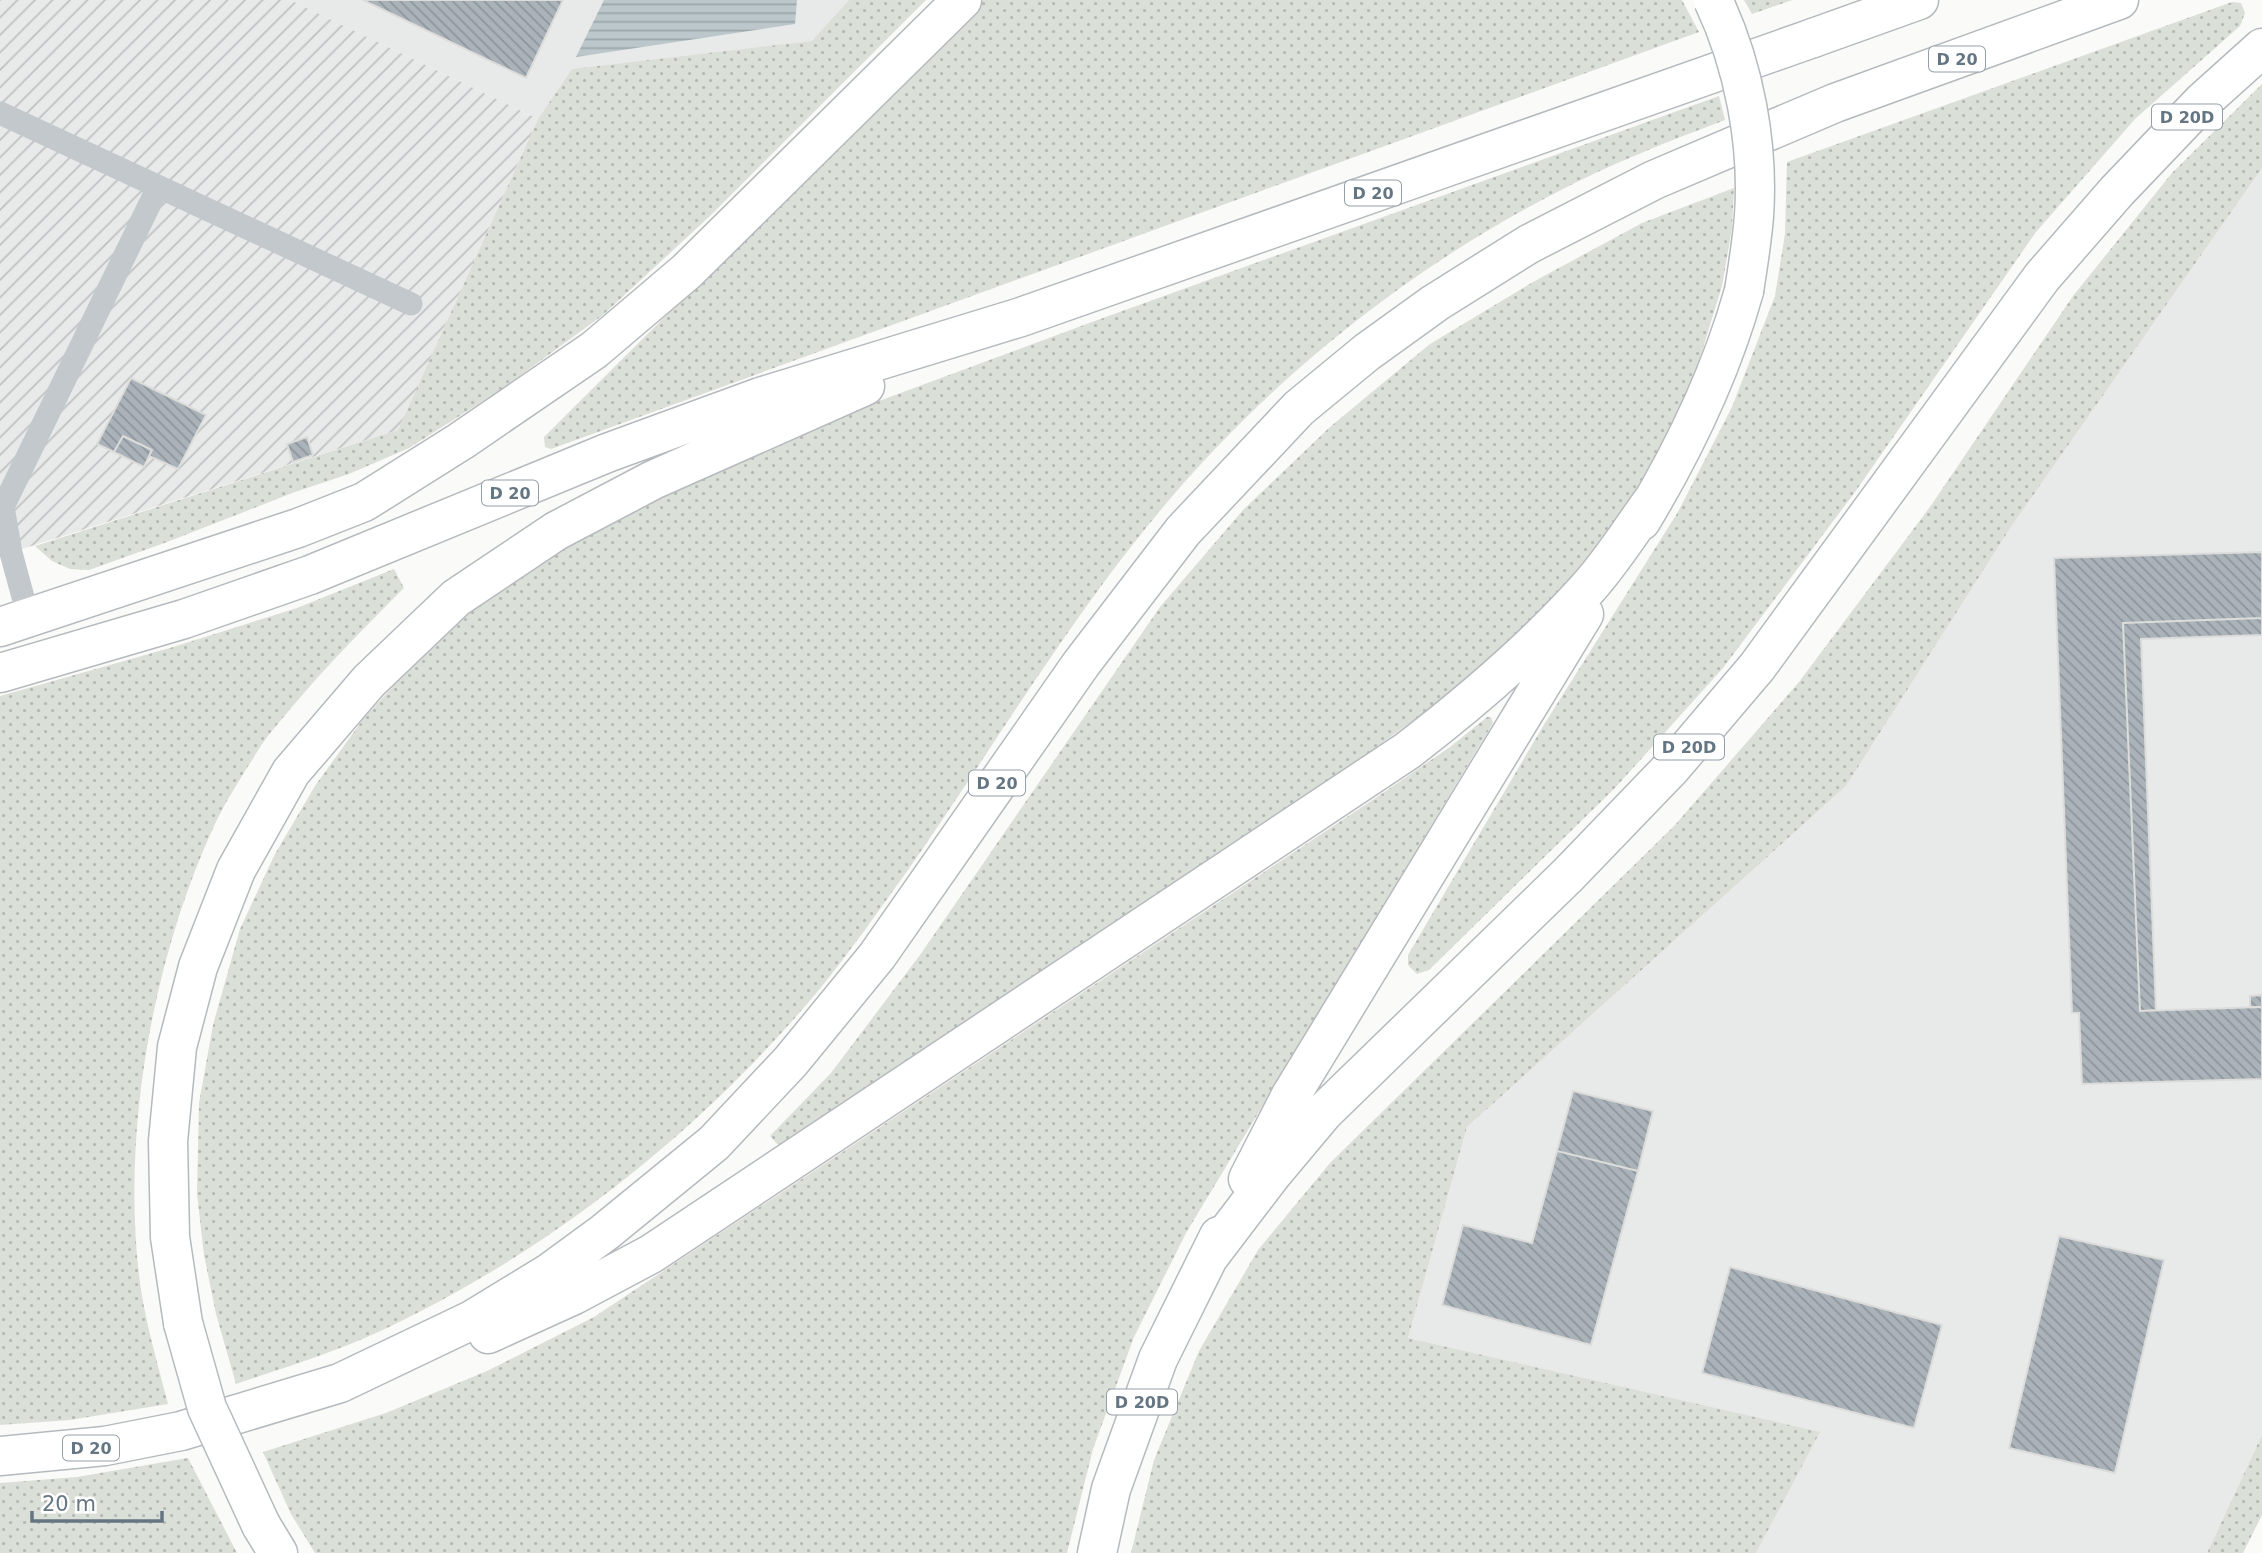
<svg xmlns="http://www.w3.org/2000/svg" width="2262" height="1553" font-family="'DejaVu Sans',sans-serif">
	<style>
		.built { fill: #e8e9e9 }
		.industrial { fill: url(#industrial-furrows) }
		.grass { fill: url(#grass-dots) }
		.water { fill: url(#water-rules) }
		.building { fill: url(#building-back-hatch); stroke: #dcdcda; stroke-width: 2 }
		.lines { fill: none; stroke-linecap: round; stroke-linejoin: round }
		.primary-casing { stroke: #b5babe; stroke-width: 41 }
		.trunk-casing { stroke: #b4b9bd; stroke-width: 41 }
		.service { stroke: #c3c8cc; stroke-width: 23 }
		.primary { stroke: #fff; stroke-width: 38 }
		.trunk { stroke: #fff; stroke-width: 38 }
		.primary-bridge-casing { stroke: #b5babe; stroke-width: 41; stroke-linecap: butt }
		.primary-bridge { stroke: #fff; stroke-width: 38 }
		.labels { text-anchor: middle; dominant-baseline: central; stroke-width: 7; stroke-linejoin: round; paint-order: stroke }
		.shield { fill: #fff; stroke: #939fa8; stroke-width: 2 }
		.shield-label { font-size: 16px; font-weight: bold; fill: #657683 }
	</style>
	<defs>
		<pattern id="industrial-furrows" width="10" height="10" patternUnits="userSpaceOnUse" patternTransform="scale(1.75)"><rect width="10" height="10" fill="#e8e9e9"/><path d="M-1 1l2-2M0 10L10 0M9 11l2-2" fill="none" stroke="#c0c1c2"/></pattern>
		<pattern id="grass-dots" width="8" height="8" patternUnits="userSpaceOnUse" patternTransform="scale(1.75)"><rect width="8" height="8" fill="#dadfd7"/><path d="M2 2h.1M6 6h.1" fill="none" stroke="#b4b9b4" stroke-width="1.8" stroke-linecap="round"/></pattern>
		<pattern id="water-rules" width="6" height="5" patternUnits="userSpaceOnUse" patternTransform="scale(1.75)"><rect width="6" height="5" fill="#bbc7cb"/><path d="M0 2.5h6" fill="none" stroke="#9ca6aa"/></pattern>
		<pattern id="building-back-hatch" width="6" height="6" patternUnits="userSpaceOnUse" patternTransform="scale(1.75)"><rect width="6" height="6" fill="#aab3b9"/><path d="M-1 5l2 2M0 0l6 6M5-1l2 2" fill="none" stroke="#8e969c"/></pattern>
	</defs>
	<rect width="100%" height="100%" fill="#fafaf8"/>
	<!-- built -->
	<path class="built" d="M290,0H849L813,41L573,69L538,119Z
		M2262,168V1435L2207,1553H1756L1819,1433L1408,1338L1467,1127L1846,786L2009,530Z"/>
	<!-- industrial -->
	<path class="industrial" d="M0,0H290L538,119L398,430L0,556Z"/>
	<!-- grass -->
	<path class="grass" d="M849,0H926L711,215L603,315L499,391L409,448L349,474L295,492L167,542L89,570L70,569L52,561L35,546L398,430L538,119L572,69L812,41Z
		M983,0H1682L1699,32L551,449L545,447L544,437Z
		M1744,0H1792L1752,14Z
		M2232,2L2241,3L2245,13L2240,26L2135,119L2036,232L1855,492L1723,668L1615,788L1429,970L1417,974L1408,965V955L1545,723L1678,512L1732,407L1775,296L1785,234L1787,162Z
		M2262,84V168L2009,530L1846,786L1467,1127L1408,1338L1820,1432L1756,1553H1131L1154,1460L1199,1351L1258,1250L1330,1163L1675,825L1799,682L1930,507L2073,296L2172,173Z
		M1719,96L1725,120C1669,141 1613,163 1559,191C1432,256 1314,345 1215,449C1095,574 1007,728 908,870C879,910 850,952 818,991C702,1130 551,1250 387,1328C339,1351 286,1367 236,1384L216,1314L204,1255L197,1194L199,1103L213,1025L240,929L275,854L315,786L364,718L416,661L478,604L631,506L860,408L1092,322Z
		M1734,188L1732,228L1722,286L1684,410L1617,525L1550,604L1478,673L1367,754L780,1147L770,1136L831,1073L920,955L1160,607L1243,510L1330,427L1430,344L1533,282L1642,223Z
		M394,569L404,588C365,627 327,665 292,707C282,719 271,731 262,744C246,770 227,798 214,826C153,958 122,1130 139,1275C144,1318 157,1361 168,1404L70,1420L0,1425V696L170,648L297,608Z
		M1487,717H1491L1493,723L1186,1233L1134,1337L1093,1449L1067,1553H315L291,1514L263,1452L386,1413L487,1371L594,1317L1383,793L1450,747Z
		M2262,1435V1515L2243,1553H2207Z
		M188,1458L237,1553H0V1483L77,1477Z"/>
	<!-- water -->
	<path class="water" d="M604,0H797L795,24L576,57Z"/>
	<!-- building -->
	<path class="building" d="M363,0H563L526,78Z
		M131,378L206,415L178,469L149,456L152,450L123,436L114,452L97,444Z
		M123,436L152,450L144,467L114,452Z
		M307,437L313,455L293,462L287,444Z
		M2262,552V618L2123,623L2140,1011L2262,1007V1079L2082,1084L2079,1013H2072L2054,558Z
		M2262,618V635L2141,639L2156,1010L2140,1011L2123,623Z
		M2262,995V1007H2250V996Z
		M1573,1091L1653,1111L1638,1171L1557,1151Z
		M1557,1151L1638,1171L1591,1345L1442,1305L1463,1225L1532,1243Z
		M2059,1236L2164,1260L2115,1473L2009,1448Z
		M1730,1267L1942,1325L1914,1428L1702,1373Z"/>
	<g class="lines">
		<!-- primary casing -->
		<g class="primary-casing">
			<path id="primary" d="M1641,521C1685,448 1721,373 1744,291
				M0,627L298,528L364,502L461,441L594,350L687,271L962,0
				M0,673L184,619L310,575L607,453L760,397L1021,317L1813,38
				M1248,1179L1290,1097L1584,614
				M1208,1258L1272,1174L1324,1112L1568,875L1672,767L1757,667L2042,277L2117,191L2202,102L2262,48
				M183,1323L170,1237L168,1141L177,1047L198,967L236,870L291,772L369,681L456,598L556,531L653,480L865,386
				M488,1334L574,1295L651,1254L1407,751C1471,702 1532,650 1586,590C1611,563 1631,530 1653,500
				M0,1456L105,1446L181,1431L340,1383L472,1320L549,1273L605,1232L714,1143L791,1061L877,956L1081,664L1183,531L1299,408L1367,352L1435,303L1529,244L1654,180L1835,103L2119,0
				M261,1525L278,1553
				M1097,1553L1111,1489L1158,1359L1219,1236"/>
		</g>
		<!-- trunk casing -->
		<g class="trunk-casing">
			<path id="trunk" d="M1813,38L1919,0"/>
		</g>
		<!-- service -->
		<path class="service" d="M0,113L411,304
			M29,619L11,553L3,507L158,187"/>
		<!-- primary -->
		<use href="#primary" class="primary"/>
		<!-- trunk -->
		<use href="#trunk" class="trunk"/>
		<!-- primary-bridge casing -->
		<g class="primary-bridge-casing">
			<path id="primary-bridge" d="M1713,0C1744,65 1759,144 1754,216C1752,241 1748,266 1744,291
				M183,1323L207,1408L261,1525"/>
		</g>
		<!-- primary-bridge -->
		<use href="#primary-bridge" class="primary-bridge"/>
	</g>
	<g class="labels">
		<!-- shield labels -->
		<g class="shield">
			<rect x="1929" y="46.5" width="56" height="25" rx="5"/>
			<rect x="2152" y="104.5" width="70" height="25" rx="5"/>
			<rect x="1345" y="180.5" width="56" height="25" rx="5"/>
			<rect x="482" y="480.5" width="56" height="25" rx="5"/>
			<rect x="1654" y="734.5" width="70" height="25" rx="5"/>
			<rect x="969" y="770.5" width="56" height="25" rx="5"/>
			<rect x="1107" y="1389.5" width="70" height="25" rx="5"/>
			<rect x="63" y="1435.5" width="56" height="25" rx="5"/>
		</g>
		<g class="shield-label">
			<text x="1957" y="59">D 20</text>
			<text x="2187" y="117">D 20D</text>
			<text x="1373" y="193">D 20</text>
			<text x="510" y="493">D 20</text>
			<text x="1689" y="747">D 20D</text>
			<text x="997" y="783">D 20</text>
			<text x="1142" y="1402">D 20D</text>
			<text x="91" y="1448">D 20</text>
		</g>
	</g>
	<!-- scale -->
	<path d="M32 1511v10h130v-10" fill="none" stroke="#657683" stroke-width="3.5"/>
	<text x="42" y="1511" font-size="21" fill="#657683" stroke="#ffffff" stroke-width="5" paint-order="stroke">20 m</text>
</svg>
